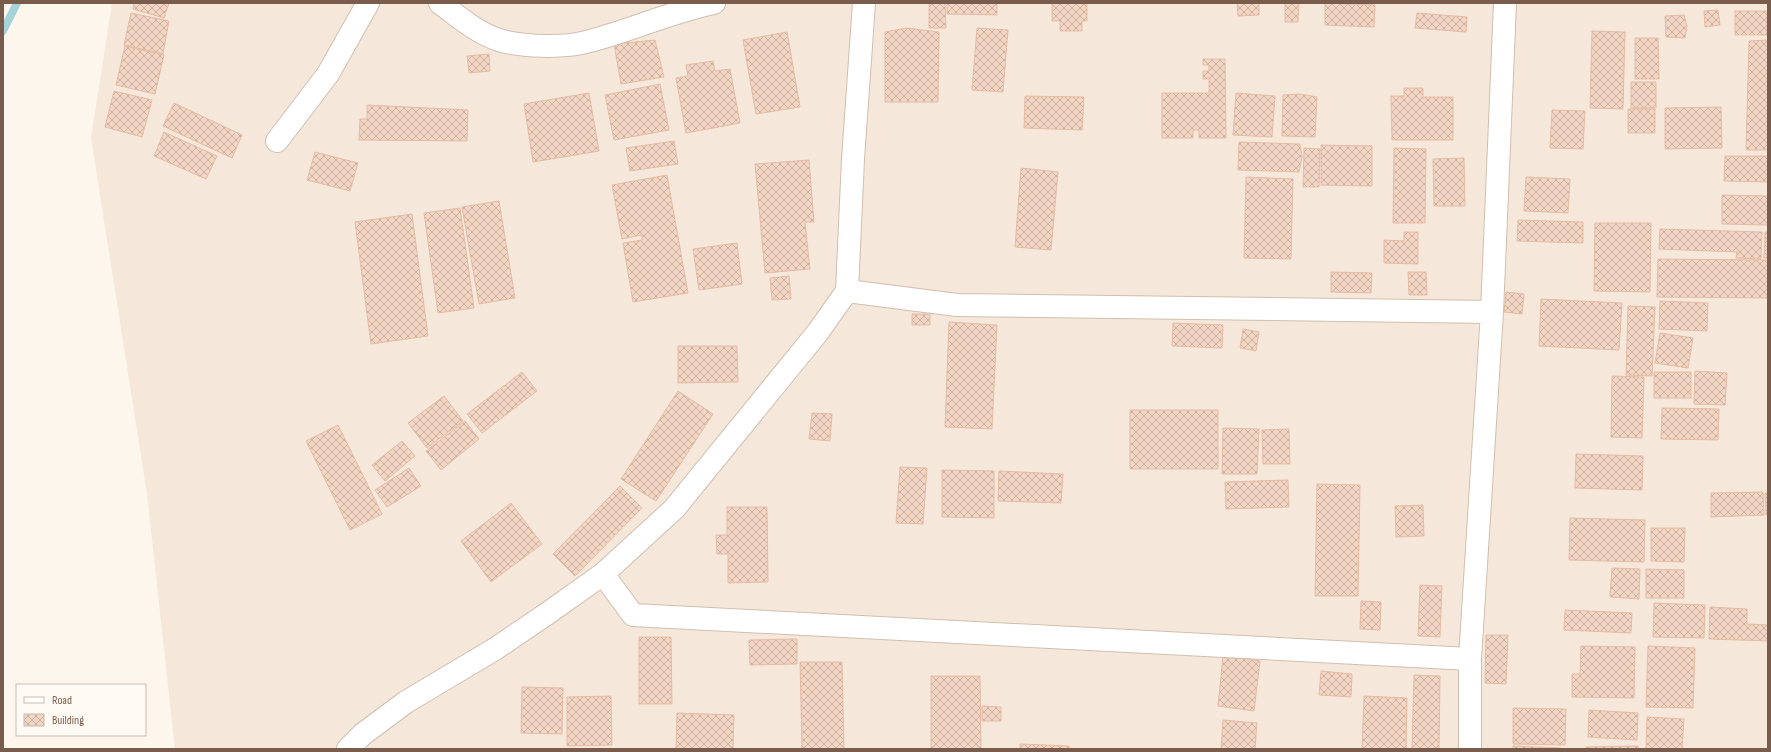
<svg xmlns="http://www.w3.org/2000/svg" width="1771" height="752" font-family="'Sofia Sans Condensed',sans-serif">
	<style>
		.residential { fill: #f5e8da }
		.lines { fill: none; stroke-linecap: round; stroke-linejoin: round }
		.stream { stroke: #a5d3da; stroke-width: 8 }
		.building { fill: url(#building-cross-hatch); stroke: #e6bba3 }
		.minor-casing { stroke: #d1beb0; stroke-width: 24 }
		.minor { stroke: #fff; stroke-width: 22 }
	</style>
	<defs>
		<pattern id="building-cross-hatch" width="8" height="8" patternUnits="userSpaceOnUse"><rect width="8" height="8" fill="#f3d5c3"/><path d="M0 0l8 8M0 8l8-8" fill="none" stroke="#cab0a1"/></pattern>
	</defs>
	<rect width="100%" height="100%" fill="#fdf6ec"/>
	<!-- residential -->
	<path class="residential" d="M112,3H1768V749H175L147,494L91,138Z"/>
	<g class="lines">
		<!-- stream -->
		<path class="stream" d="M3,31L17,3"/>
	</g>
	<!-- building -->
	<path class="building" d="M134,3H169L164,18L133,9Z
		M929,3H945L946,28H929Z
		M947,3H997V15L947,14Z
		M1052,3H1087V21H1082V31H1060V21H1052Z
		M1237,3H1259V15L1238,16Z
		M1285,3H1299L1298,22H1285Z
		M1325,3L1375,5L1374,27L1325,25Z
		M1718,10L1720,25L1705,27L1704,11Z
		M1735,11H1767V35H1735Z
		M131,13L169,21L163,54L124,45Z
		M1417,13L1467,17L1466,32L1415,28Z
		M1684,15L1687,26L1685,38L1666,37L1665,16Z
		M907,28L939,32L938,102H885V32Z
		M977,28L1008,30L1003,92L972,90Z
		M1592,31L1625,32L1623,109L1590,108Z
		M787,32L800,107L756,114L743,40Z
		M1635,38H1658L1659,79H1635Z
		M655,40L664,77L621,84L614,44Z
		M1768,40V150H1746L1749,41Z
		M125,46L164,55L155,94L116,85Z
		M489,54L490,71L469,73L467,56Z
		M1203,59H1225L1226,138H1199V130H1193V138H1162V93H1209V79H1203V71H1209V65H1203Z
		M713,61L715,71L730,69L740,123L686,133L676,78L688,76L686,65Z
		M1631,82H1656V108H1631Z
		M660,84L669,130L614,140L605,95Z
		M1404,88H1423V97H1453V140H1392L1391,96H1404Z
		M114,91L152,100L142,137L105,127Z
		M589,93L599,151L533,162L524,104Z
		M1236,93L1275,96L1272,137L1233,135Z
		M1300,94L1317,97L1315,137L1282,136L1283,95Z
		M1025,96L1084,97L1082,130L1024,128Z
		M174,103L242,135L232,158L163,126Z
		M367,105L468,110L467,141L359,140L360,119H367Z
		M1721,107L1722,148L1665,149V108Z
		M1628,109H1655V133H1628Z
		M1552,110L1585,111L1583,149L1550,148Z
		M164,132L217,156L206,179L154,156Z
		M674,141L678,164L630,171L626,148Z
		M1239,142L1300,144L1302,157L1299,172L1238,170Z
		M1321,145L1372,146V186L1321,185Z
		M1304,148L1320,149L1319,187H1303Z
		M1394,148L1426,149L1425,223H1393Z
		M315,152L358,163L350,191L307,180Z
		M1725,156H1768V182L1724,181Z
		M1464,158L1465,206H1434L1433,159Z
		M809,160L814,222H805L810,269L765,273L755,164Z
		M1021,168L1058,172L1051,250L1015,247Z
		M667,175L688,293L633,302L623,243L642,240V235L622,239L612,185Z
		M1246,177L1293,179L1291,259L1244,258Z
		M1526,177L1570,179L1568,213L1524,211Z
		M1722,195L1768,196V225L1722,224Z
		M499,201L515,298L479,304L462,207Z
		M460,208L474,308L438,313L424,213Z
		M412,214L428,336L371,344L355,222Z
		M1518,220L1583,222V243L1517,241Z
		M1595,223H1651L1650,292L1594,291Z
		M1660,229L1762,232L1761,259L1736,258L1737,252L1659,249Z
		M1404,232H1418V264L1384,263V240L1404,241Z
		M1765,232H1768V258H1764Z
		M737,243L742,284L699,290L693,249Z
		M1658,259L1768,260V298L1657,297Z
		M1331,272L1372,273L1371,293L1331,292Z
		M1408,272H1426L1427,295H1409Z
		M789,276L791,299L772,300L770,278Z
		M1506,292L1524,294L1522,314L1504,312Z
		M1541,299L1622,303L1619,350L1539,346Z
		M1660,301L1708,303L1707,331L1659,329Z
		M1628,306L1655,307L1652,376L1626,375Z
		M912,314H930V325H912Z
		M949,322L997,325L992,429L945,427Z
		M1173,323L1223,325L1222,348L1172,346Z
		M1243,329L1259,332L1256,351L1240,348Z
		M1660,333L1693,338L1688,368L1655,363Z
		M678,346H737L738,382L678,383Z
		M1695,371L1727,373L1725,405L1694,404Z
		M522,372L537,391L482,433L467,414Z
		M1654,372H1691V398H1654Z
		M1612,376L1644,377L1642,438L1611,437Z
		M678,391L713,414L656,501L621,479Z
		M444,396L463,421L427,448L408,423Z
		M1662,408L1719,409L1718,440L1661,439Z
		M1130,410H1218V469H1130Z
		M812,413L832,414L830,441L809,439Z
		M465,421L479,439L441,470L426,451Z
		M338,425L382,514L350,530L306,441Z
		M1223,428L1259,429L1257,474H1222Z
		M1289,429L1290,464H1263L1262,430Z
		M402,441L415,456L385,481L372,465Z
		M1576,454L1643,456L1642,490L1575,488Z
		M900,467L927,468L923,524L896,523Z
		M409,468L421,486L387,507L375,490Z
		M942,470L994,471V518L942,517Z
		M999,471L1063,474L1061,503L998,501Z
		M1288,480L1289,507L1226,509L1225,482Z
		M1317,484L1360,485L1358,596H1315Z
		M620,486L642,508L575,576L553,554Z
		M1763,492L1764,515L1711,517V493Z
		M1765,493H1768V515H1766Z
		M511,503L542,544L491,582L461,541Z
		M1423,505L1424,536L1396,537L1395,506Z
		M727,507H767L768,582L728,583V554H717L716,535H727Z
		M1570,518L1645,520L1644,562L1569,560Z
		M1651,528H1685L1684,562L1651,561Z
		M1612,568L1640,569L1639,599L1610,597Z
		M1646,569L1684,570V598H1646Z
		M1420,585L1442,586L1440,637L1418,636Z
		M1361,601L1381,602L1380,630L1360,629Z
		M1654,603L1705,605L1704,638L1653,637Z
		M1710,607L1747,609V624L1768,625V641L1709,639Z
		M1565,610L1632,613L1631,633L1564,630Z
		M1486,635H1508L1506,684L1485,683Z
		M639,637H671L672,704H639Z
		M797,639V664L750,665L749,640Z
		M1581,646L1635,647L1634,698L1572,697V674H1580Z
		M1648,646L1695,648L1693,708L1646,707Z
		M1223,656L1260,661L1254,711L1218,706Z
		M800,662H842L844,749H802Z
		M1321,671L1352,674L1351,697L1319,695Z
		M1414,675L1440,676L1439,749H1412Z
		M931,676H980L981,749H931Z
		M522,687L563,688L562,734L521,733Z
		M611,696L612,745L567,746V697Z
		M1364,696L1407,698L1406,749H1362Z
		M982,706L1001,707V721H982Z
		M1513,708L1566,709L1565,745L1513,744Z
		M1589,710L1638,713L1637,740L1588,737Z
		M677,713L734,715L733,749H676Z
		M1647,717L1684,719L1682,749H1646Z
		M1223,720L1257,723L1255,749H1221Z
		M1020,744L1069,746V749H1020Z
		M1513,746L1561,748V749H1513Z
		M1638,746L1639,749H1586V747Z"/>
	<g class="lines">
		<!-- minor casing -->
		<g class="minor-casing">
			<path id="minor" d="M440,3C459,17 477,33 499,40C521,47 564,48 586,42C630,31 670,12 714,3
				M277,141L328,74L368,3
				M847,291L957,305L1492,312
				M603,574L633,615L1470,659
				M348,749L363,734L406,702L495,649L548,613L603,574L674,509L818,332L847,291L853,159L864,3
				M1470,749V659L1492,312L1505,3"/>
		</g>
		<!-- minor -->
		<use href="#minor" class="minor"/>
	</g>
	<!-- border -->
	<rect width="1771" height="752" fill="none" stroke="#7a5c4d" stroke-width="8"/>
	<!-- legend -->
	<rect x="16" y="684" width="130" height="52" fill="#fffaf3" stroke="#cabbb1"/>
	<rect x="24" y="697" width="20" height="6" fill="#ffffff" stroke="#cabbb1"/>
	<text x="52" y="704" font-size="12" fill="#7a5c4d">Road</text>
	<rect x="24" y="714" width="20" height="12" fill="url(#building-cross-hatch)" stroke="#cabbb1"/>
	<text x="52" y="724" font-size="12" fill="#7a5c4d">Building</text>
</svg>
